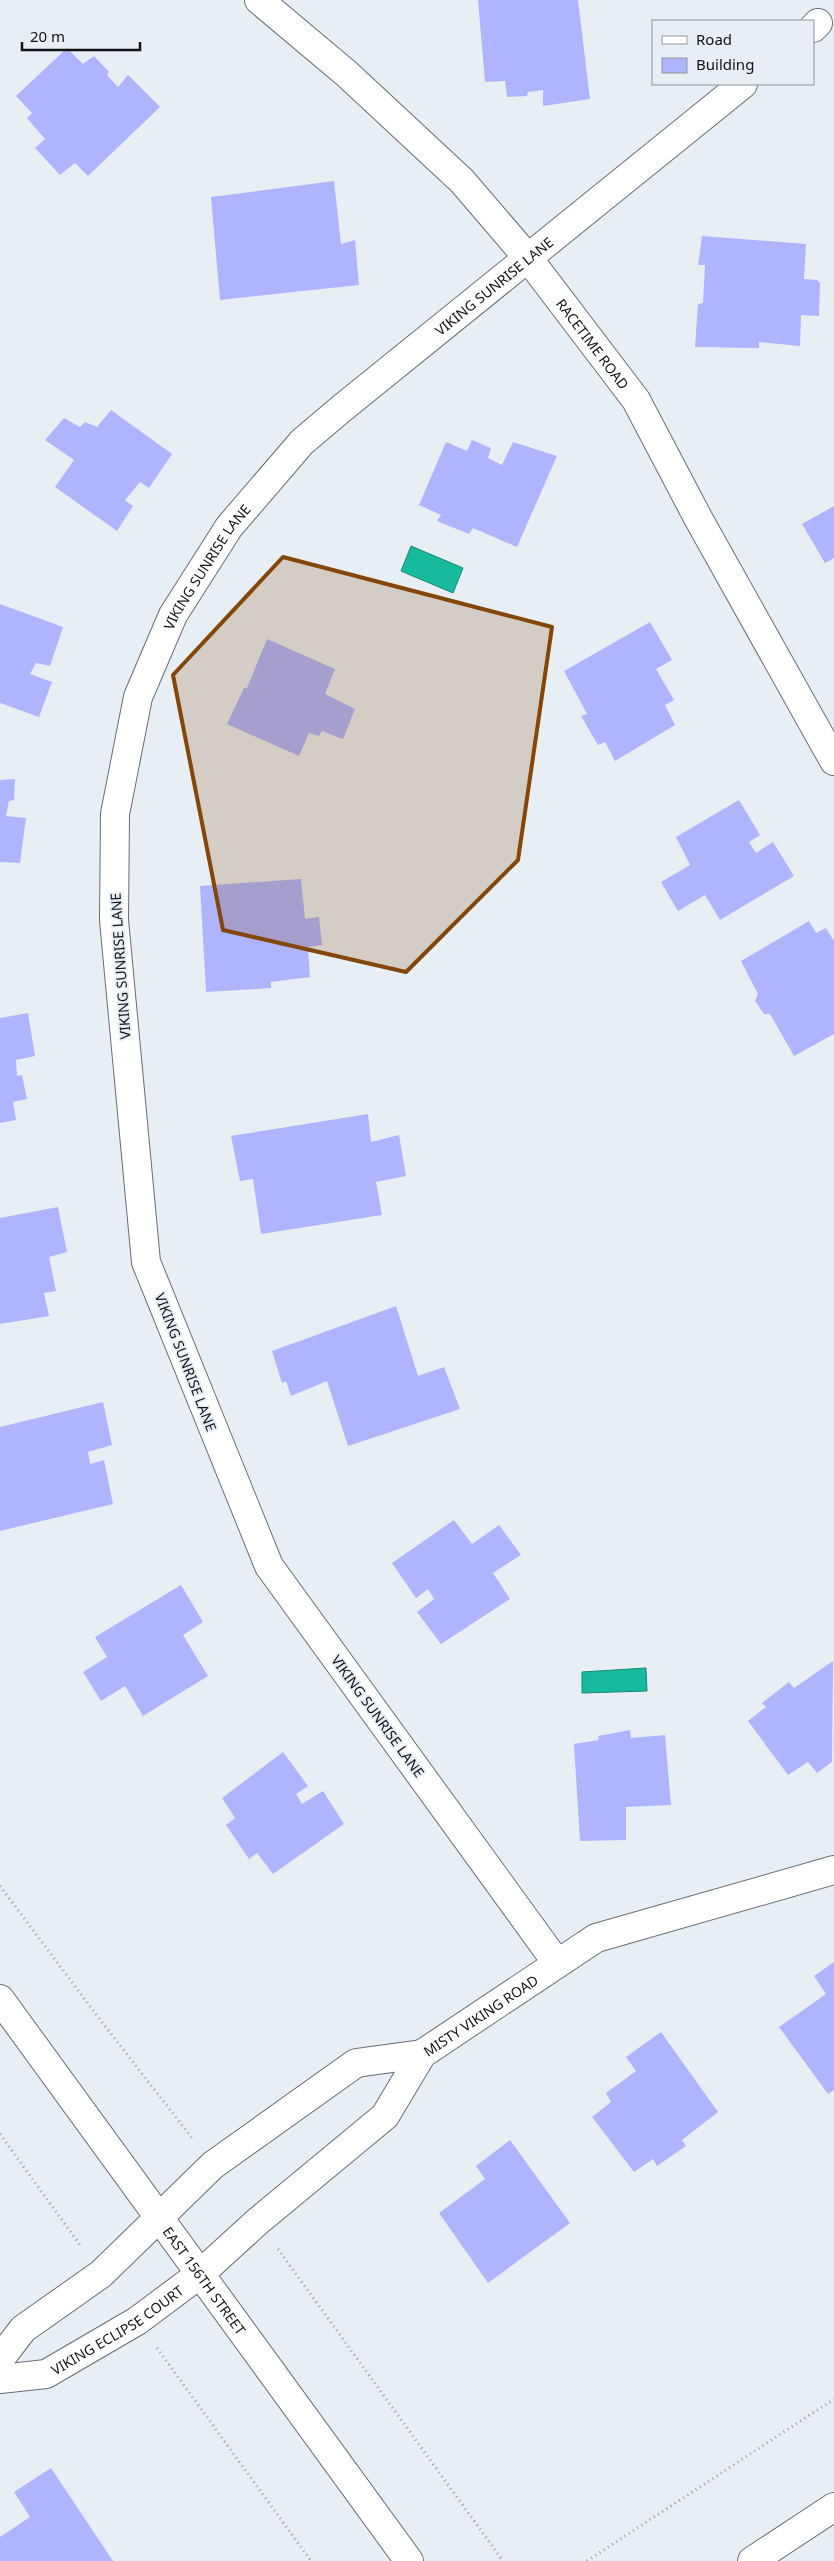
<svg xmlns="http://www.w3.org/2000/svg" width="834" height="2561" font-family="'Noto Sans',sans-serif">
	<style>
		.water { fill: #18ba9e; stroke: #168875 }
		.building { fill: #aeb5fe }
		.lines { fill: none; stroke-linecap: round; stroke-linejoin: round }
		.minor-casing { stroke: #686e74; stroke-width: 30 }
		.path { stroke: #969ba0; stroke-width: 3; stroke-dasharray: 1 4; stroke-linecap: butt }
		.minor { stroke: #fff; stroke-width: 28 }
		.marked { fill: #854709; fill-opacity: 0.2; stroke: #854709; stroke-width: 4; stroke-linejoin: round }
		.labels { text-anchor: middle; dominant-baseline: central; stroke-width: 4; stroke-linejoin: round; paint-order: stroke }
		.street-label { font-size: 14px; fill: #101215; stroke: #e7eff5 }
	</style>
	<rect width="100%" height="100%" fill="#e7eff5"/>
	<!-- water -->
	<path class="water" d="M411,546L463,568L453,593L401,571Z
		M646,1668L647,1691L582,1693V1672Z"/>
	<!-- building -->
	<path class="building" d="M478,0H578L590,99L543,106V90L528,92L527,96L507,97L505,81L485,82Z
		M67,48L83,64L94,56L109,72L107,75L118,87L128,75L160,107L88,176L75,163L60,175L35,148L45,139L27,118L32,113L16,96Z
		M334,181L341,244L355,240L359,285L220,300L211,197Z
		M702,236L806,244L804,279L817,280L820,283L819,316L801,315L800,346L759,342V348L695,347L698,304L703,303L705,265H698Z
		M111,410L172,454L149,488L140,482L125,500L133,506L117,531L55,487L74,460L45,440L64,418L80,427L85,422L97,427Z
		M472,440L491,448L488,458L502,465L513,442L557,456L517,547L473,528L469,534L437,521L441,515L419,505L446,442L467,451Z
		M834,506V558L825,563L802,524Z
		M0,604L63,627L50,666L36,663L30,674L52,682L39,717L0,703Z
		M650,622L672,660L656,669L674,700L665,705L675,725L615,761L605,742L598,745L581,716L587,714L564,671Z
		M267,639L335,669L325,694L355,709L343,739L322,731L319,736L309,733L299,756L227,724L244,688H247Z
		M15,779L14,800L9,801L6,816L26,818L20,863L0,862V780Z
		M739,800L760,835L749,842L756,853L773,842L794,876L720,920L705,895L678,911L661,882L690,865L676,837Z
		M301,879L305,919L319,917L322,945L308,947L310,977L271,982V988L206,992L200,886Z
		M809,921L816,933L826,928L834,941V1034L794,1056L770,1014H764L755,1001L758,994L741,961Z
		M28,1013L35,1056L16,1060L17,1076L22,1075L27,1099L13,1102L16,1120L0,1123V1018Z
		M368,1114L371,1142L399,1135L406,1176L376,1182L382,1215L261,1234L253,1179L240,1181L231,1136Z
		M58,1207L67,1252L49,1257L56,1291L44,1293L49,1316L0,1324V1218Z
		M396,1306L418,1376L444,1367L460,1409L348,1446L327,1381L291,1396L286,1381L282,1383L272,1351Z
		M103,1402L112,1445L88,1452L90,1464L104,1460L113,1504L0,1531V1427Z
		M454,1520L472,1544L499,1525L521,1555L493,1573L510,1599L441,1644L417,1612L434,1599L428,1589L416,1598L392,1563Z
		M181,1585L203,1622L183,1635L208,1676L143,1716L125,1686L101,1701L83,1672L107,1657L95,1637Z
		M833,1661L832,1762L817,1773L808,1762L788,1775L748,1721L766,1707L762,1703L789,1682L794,1688Z
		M630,1730L631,1738L665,1735L671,1805L626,1807V1840L580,1841L574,1744L599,1740L598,1736Z
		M283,1752L308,1786L296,1794L302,1804L323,1791L344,1824L273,1874L257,1853L249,1859L226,1825L235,1818L222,1798Z
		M834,1962V2090L828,2094L779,2027L826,1994L814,1976Z
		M661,2032L718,2112L682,2140L686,2146L657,2166L653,2159L634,2172L592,2117L611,2102L606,2093L636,2071L626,2057Z
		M510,2140L570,2223L488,2283L439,2213L485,2179L476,2166Z
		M51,2468L113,2561H0V2537L30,2517L14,2492Z"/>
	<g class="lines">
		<!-- minor casing -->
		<g class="minor-casing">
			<g id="minor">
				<path id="s1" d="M259,0L347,74L462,181L528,258L636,400L698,518L834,761"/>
				<path d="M813,28L818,23"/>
				<path id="s2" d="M557,1963L269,1566L146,1262L114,920L115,814L138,697L173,615L229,527L302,442L341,409L743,84"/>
				<path id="s3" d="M0,1999L409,2561"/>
				<path d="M0,2359L23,2329L101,2274L213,2165L356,2063L422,2054"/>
				<path id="s4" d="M0,2379L46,2374L137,2321L200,2274L257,2222L385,2116L422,2054L596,1938L834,1870"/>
				<path d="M752,2561L834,2507"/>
			</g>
		</g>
		<!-- path -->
		<path class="path" d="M0,1886L98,2017L192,2138
			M0,2134L80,2245
			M278,2249L503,2561
			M157,2348L311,2561
			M587,2561L834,2399"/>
		<!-- minor -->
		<use href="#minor" class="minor"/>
	</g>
	<!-- marked area -->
	<path class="marked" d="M283,557L552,627L518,860L406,972L223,930L173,675Z"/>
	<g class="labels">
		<!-- street labels -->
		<g class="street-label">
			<text stroke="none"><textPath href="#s2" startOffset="1940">VIKING SUNRISE LANE</textPath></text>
			<text stroke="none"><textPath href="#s1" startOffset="481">RACETIME ROAD</textPath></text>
			<text stroke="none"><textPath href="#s2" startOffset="1535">VIKING SUNRISE LANE</textPath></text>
			<text transform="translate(120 966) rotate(-94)">VIKING SUNRISE LANE</text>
			<text transform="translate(186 1362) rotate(69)">VIKING SUNRISE LANE</text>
			<text transform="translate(378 1716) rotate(54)">VIKING SUNRISE LANE</text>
			<text stroke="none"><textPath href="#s4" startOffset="616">MISTY VIKING ROAD</textPath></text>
			<text stroke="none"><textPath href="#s3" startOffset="348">EAST 156TH STREET</textPath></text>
			<text stroke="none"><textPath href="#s4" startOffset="130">VIKING ECLIPSE COURT</textPath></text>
		</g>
	</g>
	<!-- legend -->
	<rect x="652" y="20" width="162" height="65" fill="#e7eff5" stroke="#91979b"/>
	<rect x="662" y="36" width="25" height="8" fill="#ffffff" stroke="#91979b"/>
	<text x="696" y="45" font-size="15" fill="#101215">Road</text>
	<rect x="662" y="58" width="25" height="15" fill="#aeb5fe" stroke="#91979b"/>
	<text x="696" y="70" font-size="15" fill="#101215">Building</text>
	<!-- scale -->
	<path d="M22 42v8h118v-8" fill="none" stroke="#101215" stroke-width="2.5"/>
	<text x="30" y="42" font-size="15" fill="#101215" stroke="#e7eff5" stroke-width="4" paint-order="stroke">20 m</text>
</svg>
